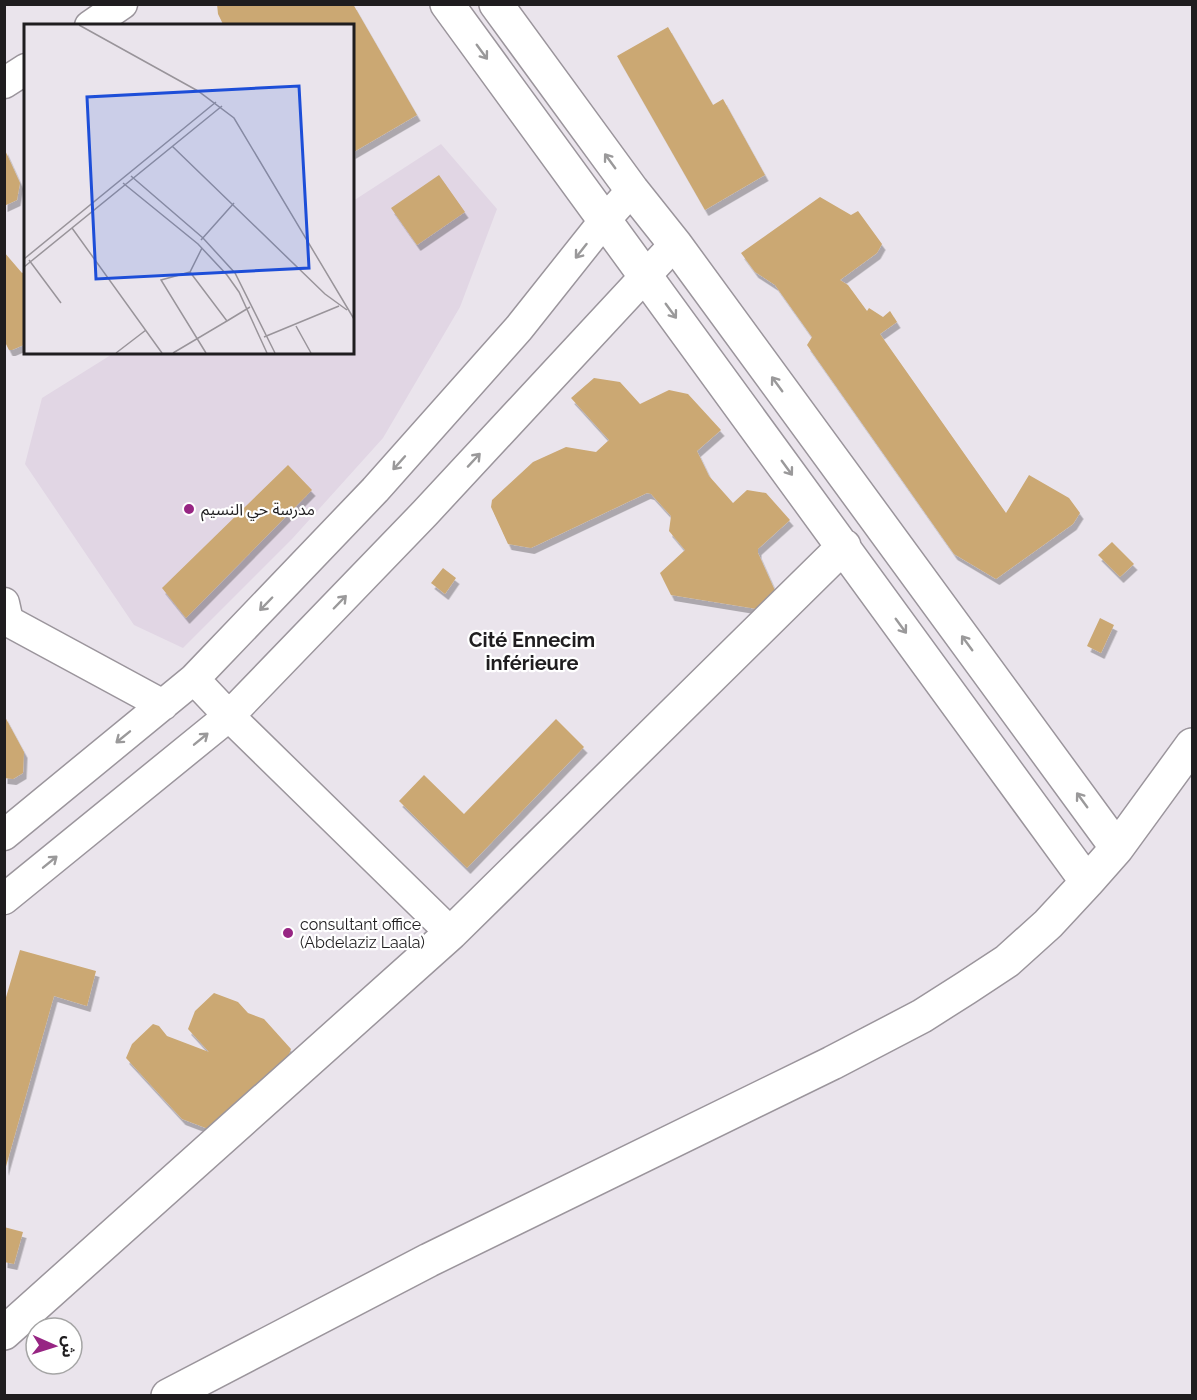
<svg xmlns="http://www.w3.org/2000/svg" width="1197" height="1400" font-family="Raleway,'Noto Sans Arabic',sans-serif">
	<style>
		.built { fill: #e1d6e4 }
		.building { fill: #cba873; filter: url(#shadow) }
		.lines { fill: none; stroke-linecap: round; stroke-linejoin: round }
		.minor-casing { stroke: #9b959c; stroke-width: 33 }
		.tertiary-casing { stroke: #9b959c; stroke-width: 36 }
		.minor { stroke: #fff; stroke-width: 30 }
		.tertiary { stroke: #fff; stroke-width: 33 }
		.oneway { stroke: #9a999a }
		.poi-dot { fill: #972583; stroke: #fff; stroke-width: 2 }
		.labels { text-anchor: middle; dominant-baseline: central; stroke-width: 4.5; stroke-linejoin: round; paint-order: stroke }
		.poi-label { font-size: 16px; fill: #1f1d1f; stroke: #fff; text-anchor: start }
		.quarter-label { font-size: 20px; font-weight: bold; fill: #1f1d1f; stroke: #fff }
		.inset-road { fill: none; stroke: #99949a; stroke-width: 1.5 }
		.view { fill: #1d4ed8; fill-opacity: 0.15; stroke: #1d4ed8; stroke-width: 3 }
		.inset-edge { fill: none; stroke: #1f1d1f; stroke-width: 3 }
	</style>
	<defs>
		<filter id="shadow"><feDropShadow dx="3.5" dy="6" stdDeviation="0" flood-color="#0004"/></filter>
	</defs>
	<rect width="100%" height="100%" fill="#eae4ec"/>
	<!-- built -->
	<path class="built" d="M441,144L497,209L460,307L383,438L292,539L183,648L134,625L25,464L42,398L114,353L352,352L353,201Z"/>
	<!-- building -->
	<path class="building" d="M217,4H353L417,115L352,153V26H224L218,14Z
		M668,27L713,105L723,99L765,175L705,210L617,56Z
		M4,148L20,183L17,200L4,206Z
		M439,175L465,212L417,245L391,208Z
		M820,197L851,215L858,211L882,244L877,253L840,280L848,285L867,311L869,308L883,317L890,311L897,322L880,334L1006,513L1029,475L1069,498L1080,513L1073,524L996,579L954,554L807,345L812,337L775,285L755,272L741,253Z
		M4,252L22,273L26,271V344L12,350H9L4,340Z
		M594,378L620,382L640,404L669,390L688,394L721,430L697,451L709,476L733,503L747,490L766,493L790,520L758,549V553L776,593L757,609L671,595L660,573L685,550L669,531L671,516L651,494L647,493L531,548L508,544L491,507L492,500L533,462L566,447L596,452L609,440L571,398Z
		M288,465L312,490L186,618L162,588Z
		M1112,542L1134,564L1120,577L1098,555Z
		M443,568L456,578L445,594L431,583Z
		M1100,618L1114,625L1101,653L1087,646Z
		M4,715L24,752L23,773L13,779L4,778Z
		M556,719L584,747L467,868L399,801L424,775L464,814Z
		M20,950L96,971L87,1006L54,996L5,1170L4,1004Z
		M214,993L238,1002L248,1013L264,1019L291,1049L280,1077L219,1133L182,1119L126,1058L132,1044L153,1024L159,1026L167,1036L209,1052L188,1029L195,1011Z
		M4,1227L23,1232L14,1264L4,1262Z"/>
	<g class="lines">
		<!-- minor casing -->
		<g class="minor-casing">
			<path id="minor" d="M90,26L122,4
				M4,83L26,69
				M4,603L8,621L163,705
				M194,679L229,716L451,933
				M4,835L194,679L375,490L519,328L604,221L632,190
				M4,899L229,716L425,513L675,244"/>
		</g>
		<!-- tertiary casing -->
		<g class="tertiary-casing">
			<path id="tertiary" d="M447,4L1087,882
				M496,4L632,190L675,244L1117,848
				M4,1333L451,933L844,546
				M168,1396L429,1260L832,1063L922,1016L966,988L1007,961L1048,924L1087,882L1117,848L1192,745"/>
		</g>
		<!-- minor -->
		<use href="#minor" class="minor"/>
		<!-- tertiary -->
		<use href="#tertiary" class="tertiary"/>
	</g>
	<!-- one-way arrows -->
	<defs><path id="oneway-shaft" d="M-6 0H5M1.5-3L5.5 0L1.5 3" fill="none" stroke-width="1.6" stroke-linecap="round" stroke-linejoin="round" transform="scale(1.5)"/></defs>
	<g class="oneway">
		<use href="#oneway-shaft" transform="translate(482 52) rotate(54)"/>
		<use href="#oneway-shaft" transform="translate(610 161) rotate(-126)"/>
		<use href="#oneway-shaft" transform="translate(581 251) rotate(128)"/>
		<use href="#oneway-shaft" transform="translate(671 311) rotate(54)"/>
		<use href="#oneway-shaft" transform="translate(777 384) rotate(-126)"/>
		<use href="#oneway-shaft" transform="translate(474 460) rotate(-47)"/>
		<use href="#oneway-shaft" transform="translate(399 463) rotate(132)"/>
		<use href="#oneway-shaft" transform="translate(787 468) rotate(54)"/>
		<use href="#oneway-shaft" transform="translate(340 602) rotate(-46)"/>
		<use href="#oneway-shaft" transform="translate(266 604) rotate(134)"/>
		<use href="#oneway-shaft" transform="translate(901 626) rotate(54)"/>
		<use href="#oneway-shaft" transform="translate(967 643) rotate(-126)"/>
		<use href="#oneway-shaft" transform="translate(123 737) rotate(141)"/>
		<use href="#oneway-shaft" transform="translate(201 739) rotate(-39)"/>
		<use href="#oneway-shaft" transform="translate(1082 800) rotate(-126)"/>
		<use href="#oneway-shaft" transform="translate(50 862) rotate(-39)"/>
	</g>
	<!-- markers -->
	<g class="poi-dot">
		<circle cx="189" cy="509" r="6"/>
		<circle cx="288" cy="933" r="6"/>
	</g>
	<g class="labels">
		<!-- poi labels -->
		<g class="poi-label">
			<text x="201" y="509">مدرسة حي النسيم</text>
			<text x="300" y="924">consultant office<tspan x="300" dy="18">(Abdelaziz Laala)</tspan></text>
		</g>
		<!-- quarter labels -->
		<g class="quarter-label">
			<text x="532" y="640">Cité Ennecim<tspan x="532" dy="23">inférieure</tspan></text>
		</g>
	</g>
	<!-- overview -->
	<g transform="translate(24 24)">
		<rect width="330" height="330" fill="#eae4ec"/>
		<path class="inset-road" d="M55,1L174,67L210,94L330,295M148,122L301,270L323,286M107,152L179,214L211,249L251,329M99,159L174,220L203,251L215,268L243,329M48,204L138,329M177,216L210,179M178,224L166,248L137,256L182,329M0,235L192,78M5,236L37,279M0,243L198,82M203,297L226,283M272,302L287,329M240,313L315,282M92,329L122,306M149,329L203,297L166,248"/>
		<path class="view" d="M275,62L285,244L72,255L63,73Z"/>
		<rect width="330" height="330" class="inset-edge"/>
	</g>
	<!-- border -->
	<rect width="1197" height="1400" fill="none" stroke="#1f1d1f" stroke-width="12"/>
	<!-- north arrow -->
	<g transform="translate(54 1346) rotate(93)"><circle r="28" fill="#ffffff" stroke="#a5a5a5" stroke-width="1.5"/>
	<path d="M0-4.5L10 22L0 15L-10 22Z" fill="#972583"/>
	<text y="-9" font-size="16" font-weight="bold" text-anchor="middle" fill="#1f1d1f">ش</text>
	</g>
</svg>
